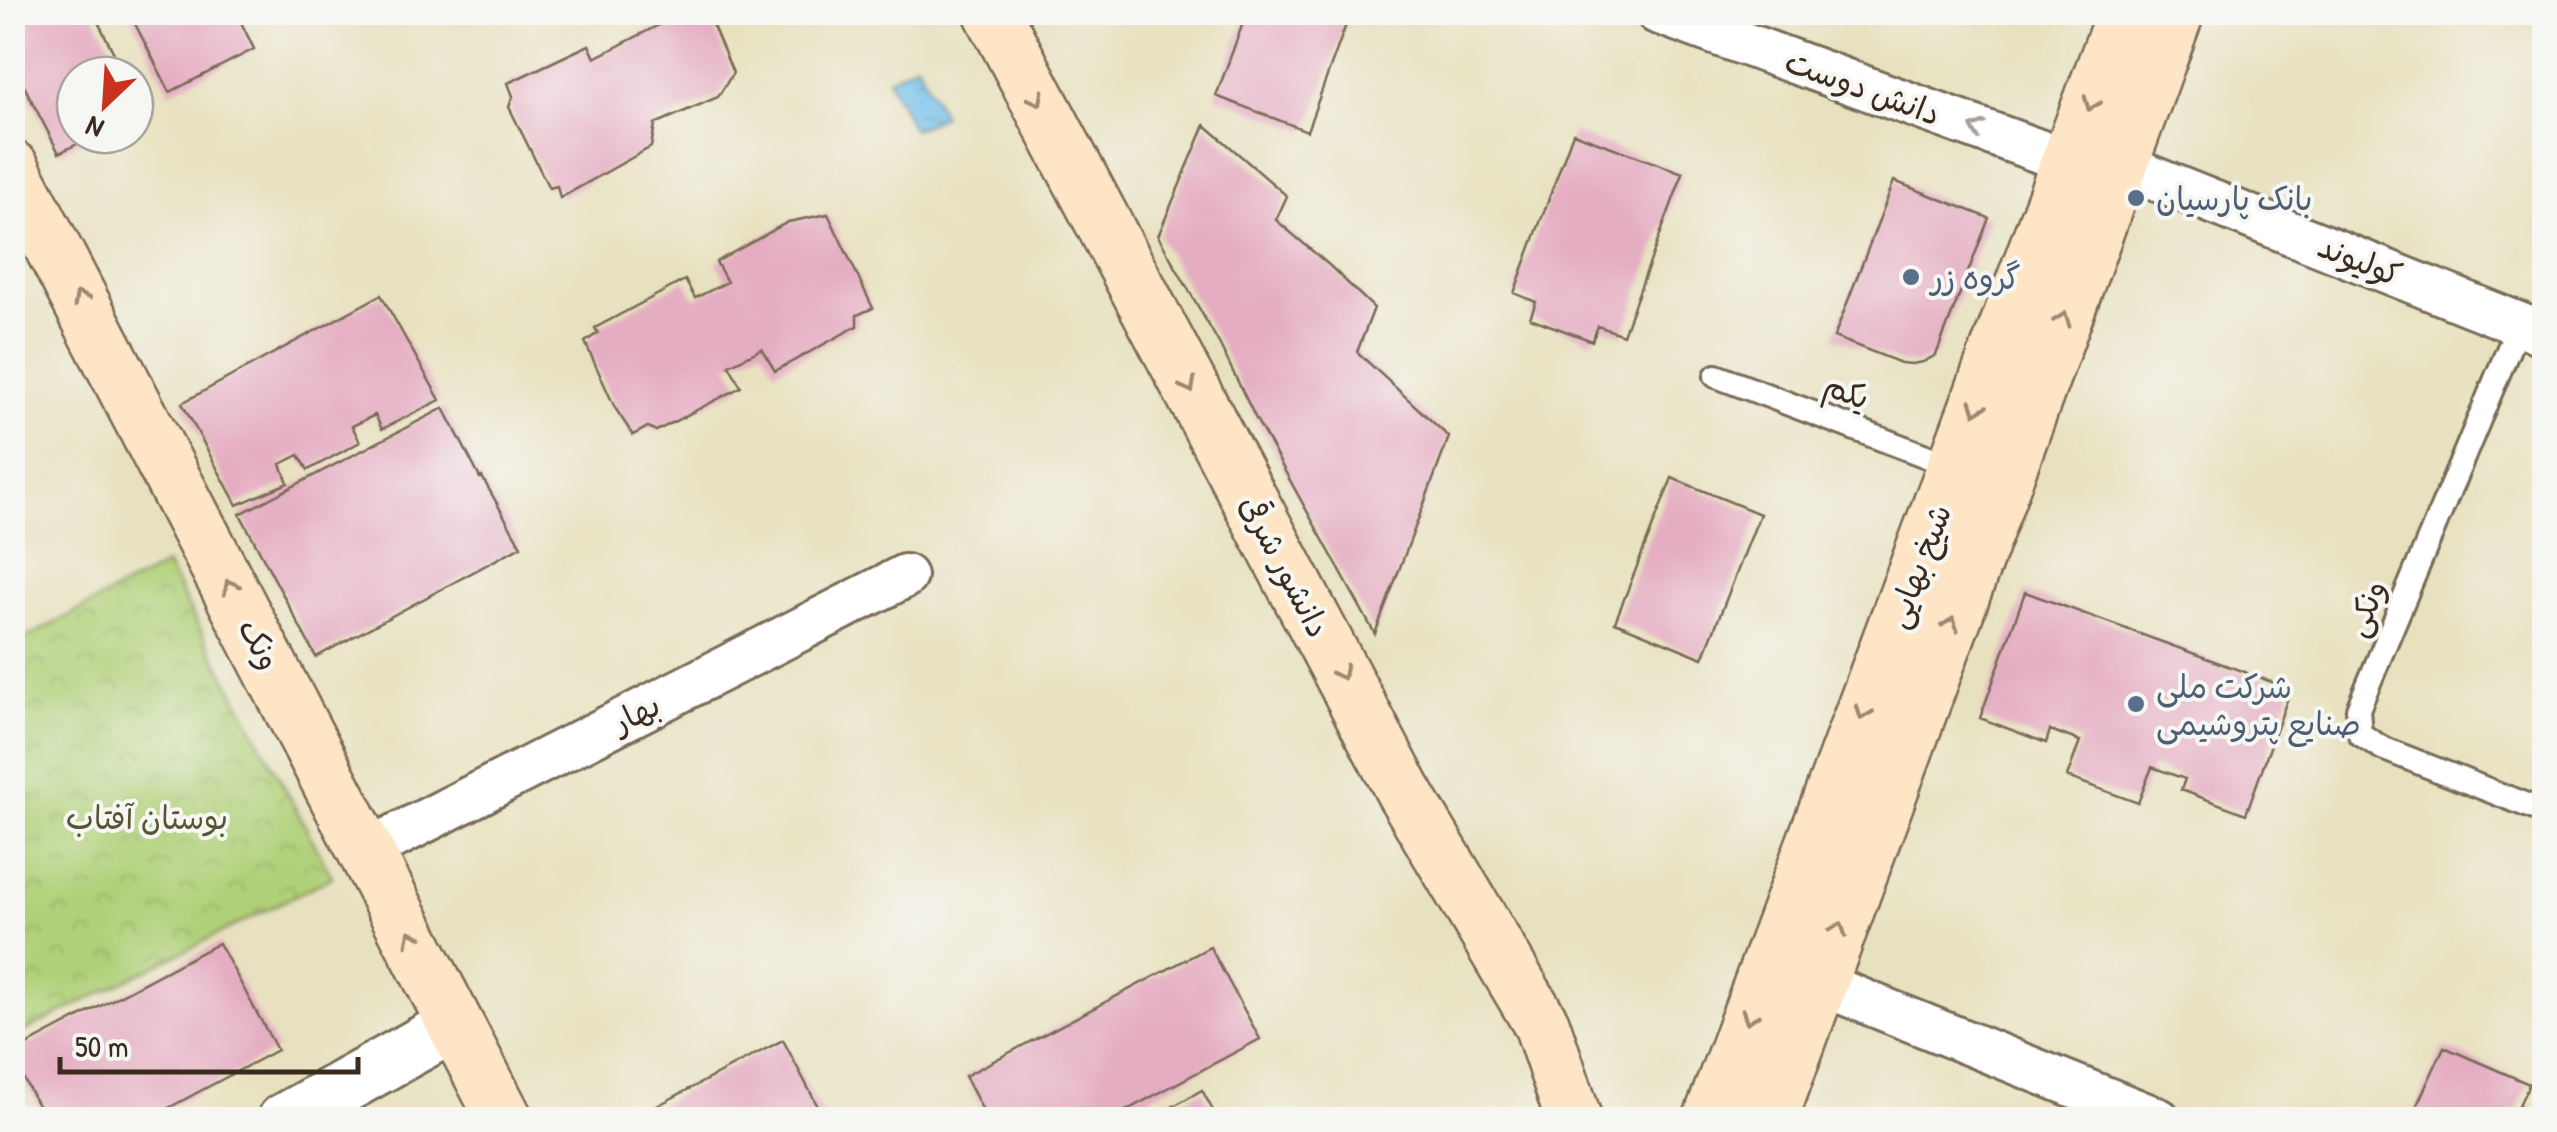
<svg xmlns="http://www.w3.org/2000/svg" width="2557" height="1132" font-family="'Patrick Hand','Playpen Sans Arabic',sans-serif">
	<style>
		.park { fill: url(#park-crowns); stroke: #767d4b; stroke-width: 2.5 }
		.water { fill: url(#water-ripples); stroke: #567584; stroke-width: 2.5 }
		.building { fill: #e5adc2 }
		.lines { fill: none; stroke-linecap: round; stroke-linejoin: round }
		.service-casing { stroke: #786a56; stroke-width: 28 }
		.minor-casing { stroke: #786a56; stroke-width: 48 }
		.tertiary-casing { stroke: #786a56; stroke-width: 58 }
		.secondary-casing { stroke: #786a56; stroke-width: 60 }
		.service { stroke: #fff; stroke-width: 22 }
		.minor { stroke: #fff; stroke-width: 42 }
		.tertiary { stroke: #fff; stroke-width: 52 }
		.secondary { stroke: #fde5c5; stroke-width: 55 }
		.oneway { stroke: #9c8872 }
		.oneway2 { stroke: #a79f9a }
		.service-dot { fill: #5c6f8a; stroke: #f6f6f2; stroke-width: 4 }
		.labels { text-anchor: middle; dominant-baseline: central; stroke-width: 8; stroke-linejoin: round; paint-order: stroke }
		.street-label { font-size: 32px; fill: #3b2a1e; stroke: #f6f6f2 }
		.service-label { font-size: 32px; fill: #4e5e75; stroke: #f6f6f2; text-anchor: start }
		.park-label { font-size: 32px; fill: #585434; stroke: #f6f6f2 }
	</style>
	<defs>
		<pattern id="park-crowns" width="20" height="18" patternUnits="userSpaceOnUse" patternTransform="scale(2.5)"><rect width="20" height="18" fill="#b0d078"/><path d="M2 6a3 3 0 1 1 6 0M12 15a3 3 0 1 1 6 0" fill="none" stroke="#98b367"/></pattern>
		<pattern id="water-ripples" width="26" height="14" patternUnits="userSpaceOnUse" patternTransform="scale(2.5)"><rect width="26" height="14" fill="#70c0eb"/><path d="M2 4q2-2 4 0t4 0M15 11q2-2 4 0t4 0" fill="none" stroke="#5d9cbe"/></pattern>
	</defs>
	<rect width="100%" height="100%" fill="#f6f6f2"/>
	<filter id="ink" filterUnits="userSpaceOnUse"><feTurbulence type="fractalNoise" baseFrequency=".01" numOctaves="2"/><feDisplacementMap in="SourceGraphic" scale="20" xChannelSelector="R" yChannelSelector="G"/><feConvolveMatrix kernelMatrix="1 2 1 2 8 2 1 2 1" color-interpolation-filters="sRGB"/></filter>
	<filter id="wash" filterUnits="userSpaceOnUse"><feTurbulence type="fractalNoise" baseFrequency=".0048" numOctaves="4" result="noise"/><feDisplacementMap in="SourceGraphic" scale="40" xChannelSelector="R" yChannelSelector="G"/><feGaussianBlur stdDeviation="2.25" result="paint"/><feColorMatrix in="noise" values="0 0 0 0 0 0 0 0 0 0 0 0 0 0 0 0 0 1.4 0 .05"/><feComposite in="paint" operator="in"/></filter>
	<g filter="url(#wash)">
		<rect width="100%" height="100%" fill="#e8e1bf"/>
		<!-- park -->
		<path class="park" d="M166,565L332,877L13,1037V645Z"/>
		<!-- water -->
		<path class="water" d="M917,64L943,116L913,130L888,79Z"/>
		<g id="blocks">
			<!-- building -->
			<path class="building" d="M12,12H93L125,75H75V135H95L59,153L12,63Z
				M129,12H236L254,49L170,92Z
				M684,12H703L714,28L733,73L718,97L655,124L651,147L560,198L557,186L549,188L509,107L513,96L508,83L589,45L595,58Z
				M1247,12H1322L1347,22L1307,131L1216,96Z
				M1205,125L1287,196L1276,220L1330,266L1374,308L1357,352L1449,437L1375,634L1256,419L1220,345L1158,236Z
				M1573,133L1683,173L1623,335L1598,326L1592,341L1530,318L1536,302L1514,293Z
				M1894,181L1989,218L1936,355L1923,362L1912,364L1901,363L1834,337Z
				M828,214L873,308L857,315V326L775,371L762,349L729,365L741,387L656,431L648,427L633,435L615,408L585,342L598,333L595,328L685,280L695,298L727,282L716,262L788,222Z
				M381,295L440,400L382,429L375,415L352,426L360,442L308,470L299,455L281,464L288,483L237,505L182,403Z
				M444,408L480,478L482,477L521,546L316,657L240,514Z
				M1672,478L1760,514L1703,658L1615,622Z
				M2025,592L2291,689L2246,814L2181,790L2185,779L2152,767L2138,803L2067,777L2080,741L2050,730L2046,743L1980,718Z
				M219,943L277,1050L146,1120H46L12,1058V1053Z
				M1210,947L1260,1039L1108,1120H988L965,1076Z
				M783,1040L825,1120H630Z
				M2444,1047L2529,1084L2512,1120H2410Z
				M1202,1090L1217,1118L1214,1120H1149Z"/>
		</g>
	</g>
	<g filter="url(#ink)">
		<use href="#blocks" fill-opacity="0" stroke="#786a56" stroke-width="2.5"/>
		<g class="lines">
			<!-- service casing -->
			<g class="service-casing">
				<path id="service" d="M2519,324L2358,709L2360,734L2382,748L2544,812
					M1716,376L1955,467"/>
			</g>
			<!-- minor casing -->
			<g class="minor-casing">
				<path id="minor" d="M1657,12L2069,162
					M2120,165L2544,334
					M368,850L905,576
					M1819,983L2159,1120"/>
			</g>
			<!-- tertiary casing -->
			<g class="tertiary-casing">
				<path id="tertiary" d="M284,1120L456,1024"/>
			</g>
			<!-- secondary casing -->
			<g class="secondary-casing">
				<path id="secondary" d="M992,12L1403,790L1542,1025L1574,1120
					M12,169L505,1120
					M1711,1120L2125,12
					M1769,1120L2176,12"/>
			</g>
			<!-- service -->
			<use href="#service" class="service"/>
			<!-- minor -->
			<use href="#minor" class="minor"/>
			<!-- tertiary -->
			<use href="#tertiary" class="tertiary"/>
			<!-- secondary -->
			<use href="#secondary" class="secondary"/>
		</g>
		<!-- one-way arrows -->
		<defs><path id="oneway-chevron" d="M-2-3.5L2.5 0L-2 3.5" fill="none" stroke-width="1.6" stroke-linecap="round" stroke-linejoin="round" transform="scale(2.5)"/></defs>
		<g class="oneway">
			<use href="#oneway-chevron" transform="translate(1037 99) rotate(62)"/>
			<use href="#oneway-chevron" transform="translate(2091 104) rotate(111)"/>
			<use href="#oneway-chevron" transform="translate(80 298) rotate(-118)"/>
			<use href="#oneway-chevron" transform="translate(2063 319) rotate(-70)"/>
			<use href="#oneway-chevron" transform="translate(1189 386) rotate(62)"/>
			<use href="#oneway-chevron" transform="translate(1977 408) rotate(110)"/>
			<use href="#oneway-chevron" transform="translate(230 586) rotate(-118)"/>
			<use href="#oneway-chevron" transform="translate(1951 624) rotate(-70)"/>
			<use href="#oneway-chevron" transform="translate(1341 673) rotate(62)"/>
			<use href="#oneway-chevron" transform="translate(1863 713) rotate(111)"/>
			<use href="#oneway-chevron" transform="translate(1839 929) rotate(-70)"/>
			<use href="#oneway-chevron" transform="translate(412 937) rotate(-117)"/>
			<use href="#oneway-chevron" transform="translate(1749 1017) rotate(111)"/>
		</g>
		<use class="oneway2" href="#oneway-chevron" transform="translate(1977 129) rotate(-160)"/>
	</g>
	<!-- markers -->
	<g class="service-dot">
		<circle cx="2136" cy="198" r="10"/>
		<circle cx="1911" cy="277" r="10"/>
		<circle cx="2136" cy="704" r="10"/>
	</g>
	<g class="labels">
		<!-- street labels -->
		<g class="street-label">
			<text transform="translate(1863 87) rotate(20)">دانش دوست</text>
			<text transform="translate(2360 260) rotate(22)">کولیوند</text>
			<text transform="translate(1847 391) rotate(21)">یکم</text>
			<text transform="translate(1285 566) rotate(62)">دانشور شرقی</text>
			<text transform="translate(1918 566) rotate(-69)">شیخ بهایی</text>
			<text transform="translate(2365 608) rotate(-67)">ونکی</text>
			<text transform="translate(260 644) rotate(62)">ونک</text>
			<text transform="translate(636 713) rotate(-27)">بهار</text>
		</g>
		<!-- service labels -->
		<g class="service-label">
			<text x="2156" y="198">بانک پارسیان</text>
			<text x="1931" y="277">گروه زر</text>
			<text x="2156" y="686">شرکت ملی<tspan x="2156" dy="37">صنایع پتروشیمی</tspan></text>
		</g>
		<!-- park labels -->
		<g class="park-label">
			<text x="147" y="817">بوستان آفتاب</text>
		</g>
	</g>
	<!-- margin -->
	<rect width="2557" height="1132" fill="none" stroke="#f6f6f2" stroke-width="50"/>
	<!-- north arrow -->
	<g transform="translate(105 105) rotate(205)"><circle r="48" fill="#f6f6f2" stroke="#aba49d" stroke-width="2.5"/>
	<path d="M0-8L18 38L0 25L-18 38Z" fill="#c8321e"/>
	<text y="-15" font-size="28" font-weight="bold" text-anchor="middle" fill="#3b2a1e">N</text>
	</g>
	<!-- scale -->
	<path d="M60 1057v15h298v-15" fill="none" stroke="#3b2a1e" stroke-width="5"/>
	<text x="75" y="1057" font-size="30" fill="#3b2a1e" stroke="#f6f6f2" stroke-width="8" paint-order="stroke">50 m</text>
</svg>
